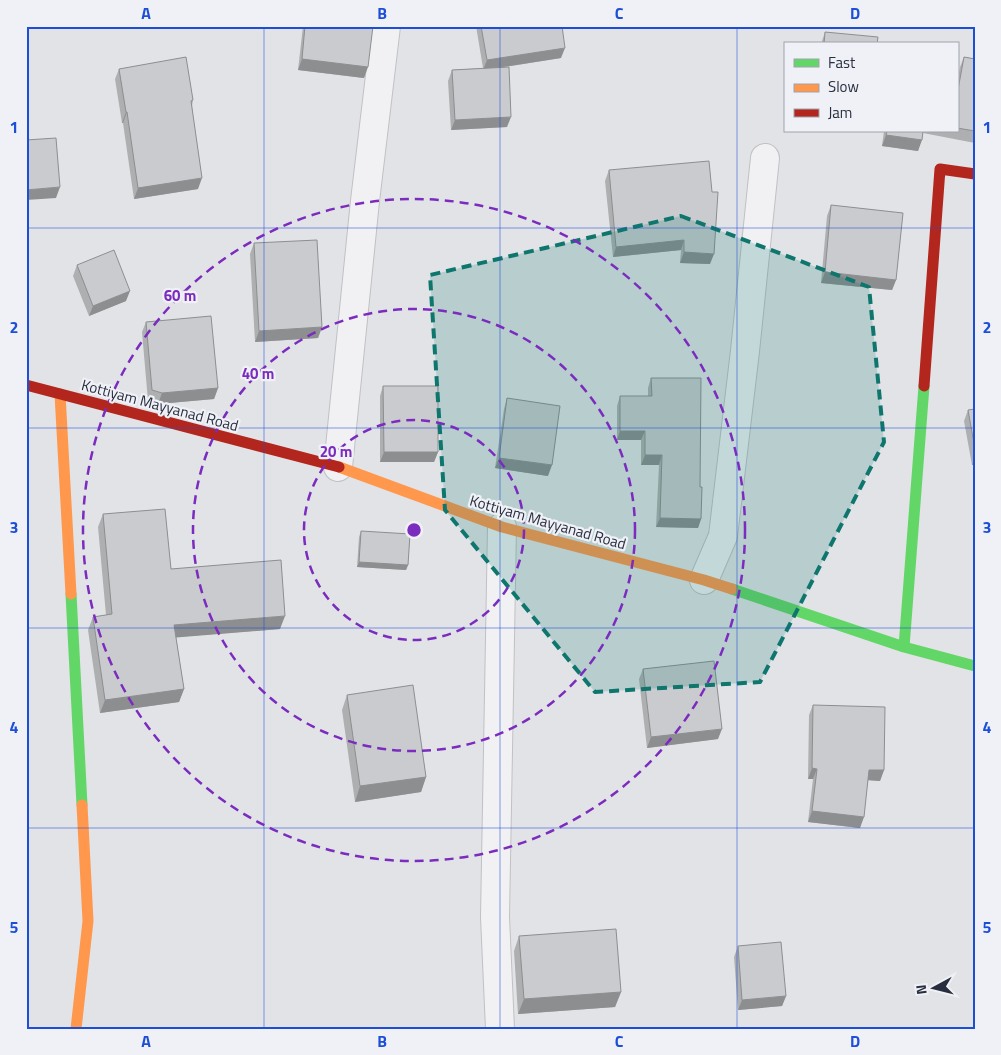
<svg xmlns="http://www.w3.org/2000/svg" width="1001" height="1055" font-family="'Titillium Web',sans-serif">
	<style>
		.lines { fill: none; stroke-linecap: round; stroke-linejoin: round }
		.street-casing { stroke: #c0c1c4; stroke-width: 30 }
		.street { stroke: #f1f1f3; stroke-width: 28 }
		.fast { stroke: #63d668; stroke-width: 11 }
		.slow { stroke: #ff974d; stroke-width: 11 }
		.jam { stroke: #b3261e; stroke-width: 11 }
		.wall { fill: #aeafb1 }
		.shaded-wall { fill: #8d8e90 }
		.building { fill: #cacbce; stroke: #8d8e90 }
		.marked { fill: #0f766e; fill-opacity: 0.2; stroke: #0f766e; stroke-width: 4; stroke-dasharray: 10 6; stroke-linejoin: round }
		.grid { fill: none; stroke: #1d4ed8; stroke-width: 1; stroke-opacity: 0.55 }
		.ring { fill: none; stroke: #7b2cbf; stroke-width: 2.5; stroke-dasharray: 9 6 }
		.labels { text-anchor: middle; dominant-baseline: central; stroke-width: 4.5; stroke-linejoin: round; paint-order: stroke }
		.street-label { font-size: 15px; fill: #292e3f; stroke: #eff1f6 }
		.centre { fill: #7b2cbf; stroke: #eff1f6; stroke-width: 2.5 }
		.ring-label { font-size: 15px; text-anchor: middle; font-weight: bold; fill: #7b2cbf; stroke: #eff1f6; stroke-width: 4.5; stroke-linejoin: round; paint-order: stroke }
		.neatline { fill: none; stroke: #1d4ed8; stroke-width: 2 }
		.grid-label { font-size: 16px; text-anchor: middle; font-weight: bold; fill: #1d4ed8 }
	</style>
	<rect width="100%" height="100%" fill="#e2e3e6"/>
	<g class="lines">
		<!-- street casing -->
		<g class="street-casing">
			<path id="street" d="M338,467L365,201L386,26
				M704,580L723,536L745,351L765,158
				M500,1029L495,917L502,527"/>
		</g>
		<!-- street -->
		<use href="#street" class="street"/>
		<!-- fast -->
		<path class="fast" d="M732,589L904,647L975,666
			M71,594L82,805
			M904,647L924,386"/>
		<!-- slow -->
		<path class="slow" d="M60,394L71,594
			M339,467L502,527L704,580L732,589
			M76,1029L88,921L82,805"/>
		<!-- jam -->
		<path class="jam" d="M26,385L339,467
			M924,386L940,169L975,174"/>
	</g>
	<!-- wall -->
	<path class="wall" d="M303,26H373L364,78L298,70Z
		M476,26H562L561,58L505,67L507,127L451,130L448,81L452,70L483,68Z
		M825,32L877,44H821Z
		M964,57L975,59V143L923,133L918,151L882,146L884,131H957V84L960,67Z
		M119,69L193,100L192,106L198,189L134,199L123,123H122L115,79Z
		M609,170L710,264L680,263L681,250L613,257L605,181Z
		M831,205L896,280L892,290L821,283L827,216Z
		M254,243L322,327L318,338L255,342L250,254Z
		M77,265L126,301L89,316L73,276Z
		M146,322L218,388L214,399L158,404L148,401L142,332Z
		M651,378L700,487L701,519L698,528L656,527L659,465H641V440H617V406L620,396H648V388Z
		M383,386L438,452L434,462H380V396Z
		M507,398L548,476L495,468L504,409Z
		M975,409V464L972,465L964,421L968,410Z
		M103,514L171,569L280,629L176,637L184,689L179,702L100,713L88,630L93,617L106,615L98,527Z
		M361,531L408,565L406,570L357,567L359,537Z
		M643,669L718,739L647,748L639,679Z
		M347,695L426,777L421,792L355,802L342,710Z
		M813,705L884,770L880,781L868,780L860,828L808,822L813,779H808L809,715Z
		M519,936L621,992L615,1007L518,1014L514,951Z
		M738,946L786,996L782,1006L738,1010L734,957Z"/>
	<!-- shaded-wall -->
	<path class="shaded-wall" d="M565,48L561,58L483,70L487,60Z
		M302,59L368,67L364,78L298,70Z
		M126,112H127L123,123H122Z
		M511,117L507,127L451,130L455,120Z
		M886,135L922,140L918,151L882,146Z
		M202,178L198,189L134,199L138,188Z
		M60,187L56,198L26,200V190Z
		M684,240L681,250L613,257L616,247Z
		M684,252L714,254L710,264L680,263Z
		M825,272L896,280L892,290L821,283Z
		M130,291L126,301L89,316L93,306Z
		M322,327L318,338L255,342L259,331Z
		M218,388L214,399L158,404L162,393Z
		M620,431H645L641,440H617Z
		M384,452H438L434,462H380Z
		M645,455H662L659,465H641Z
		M975,456V464L972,465Z
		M499,458L552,465L548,476L495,468Z
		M660,518L701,519L698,528L656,527Z
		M359,562L408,565L406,570L357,567Z
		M285,616L280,629L170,638L174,625Z
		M184,689L179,702L100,713L105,700Z
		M722,729L718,739L647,748L651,737Z
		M812,768L817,769L813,779H808Z
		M869,770H884L880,781L865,780Z
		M426,777L421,792L355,802L360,786Z
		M812,811L864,817L860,828L808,822Z
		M621,992L615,1007L518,1014L524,999Z
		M786,996L782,1006L738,1010L742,1000Z"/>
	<!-- building -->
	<path class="building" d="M305,26H373L368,67L302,59Z
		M481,26H562L565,48L487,60Z
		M825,32L878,37L877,44H824Z
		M186,57L193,100L191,101L202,178L138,188L127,112H126L119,69Z
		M964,57L975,59V131L957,128V95Z
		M509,67L511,117L455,120L452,70Z
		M887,131H923L922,140L886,135Z
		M56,138L60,187L26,190V140Z
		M709,161L712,192H718L714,254L684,252V240L616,247L609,170Z
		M831,205L903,213L896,280L825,272Z
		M317,240L322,327L259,331L254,243Z
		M114,250L130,291L93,306L77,265Z
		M211,316L218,388L162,393L152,390L146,322Z
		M651,378H701L700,487H702L701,519L660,518L662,455H645V431H620V396H652Z
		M383,386H438V452H384Z
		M507,398L560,406L552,465L499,458Z
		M975,409V449L968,410Z
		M165,509L171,569L281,560L285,616L174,625L184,689L105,700L93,617L112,614L103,514Z
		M361,531L410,534L408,565L359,562Z
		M714,661L722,729L651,737L643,669Z
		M413,685L426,777L360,786L347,695Z
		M813,705L885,707L884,770H869L864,817L812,811L817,769L812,768Z
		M616,929L621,992L524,999L519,936Z
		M781,942L786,996L742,1000L738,946Z"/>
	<!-- marked area -->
	<path class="marked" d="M681,216L869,287L884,442L760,682L595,692L445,510L430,275Z"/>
	<!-- grid -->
	<path class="grid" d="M264,26V1029M500,26V1029M737,26V1029M26,228H975M26,428H975M26,628H975M26,828H975"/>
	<!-- distance rings -->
	<g class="ring">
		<circle cx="414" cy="530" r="110"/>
		<circle cx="414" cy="530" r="221"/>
		<circle cx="414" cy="530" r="331"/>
	</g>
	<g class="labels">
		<!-- street labels -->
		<g class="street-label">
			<text transform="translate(160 405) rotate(15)">Kottiyam Mayyanad Road</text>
			<text transform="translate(548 522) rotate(16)">Kottiyam Mayyanad Road</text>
		</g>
	</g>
	<circle cx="414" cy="530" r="8" class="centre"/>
	<g class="ring-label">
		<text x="180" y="301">60 m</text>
		<text x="258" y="379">40 m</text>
		<text x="336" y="457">20 m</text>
	</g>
	<!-- border -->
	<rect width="1001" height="1055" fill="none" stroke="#eff1f6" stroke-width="55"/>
	<!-- legend -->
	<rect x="784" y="42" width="175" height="90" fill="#eff1f6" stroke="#a0a3ad"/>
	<rect x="794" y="59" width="25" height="8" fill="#63d668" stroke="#a0a3ad"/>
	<text x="828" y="68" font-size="15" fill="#292e3f">Fast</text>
	<rect x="794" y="84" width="25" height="8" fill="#ff974d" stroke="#a0a3ad"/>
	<text x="828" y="92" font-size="15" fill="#292e3f">Slow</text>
	<rect x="794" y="109" width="25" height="8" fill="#b3261e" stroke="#a0a3ad"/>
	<text x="828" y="118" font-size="15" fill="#292e3f">Jam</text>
	<!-- north arrow -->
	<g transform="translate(934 988) rotate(263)" stroke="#eff1f6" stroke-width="4" paint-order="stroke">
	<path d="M0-4L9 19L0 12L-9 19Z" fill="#292e3f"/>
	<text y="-8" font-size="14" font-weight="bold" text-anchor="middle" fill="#292e3f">N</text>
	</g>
	<rect x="28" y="28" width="946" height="1000" class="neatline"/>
	<g class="grid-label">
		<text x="146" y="19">A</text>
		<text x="382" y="19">B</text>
		<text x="619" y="19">C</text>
		<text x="855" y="19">D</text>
		<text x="14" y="133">1</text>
		<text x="987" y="133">1</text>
		<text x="14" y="333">2</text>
		<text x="987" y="333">2</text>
		<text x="14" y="533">3</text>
		<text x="987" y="533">3</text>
		<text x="14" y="733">4</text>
		<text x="987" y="733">4</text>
		<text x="14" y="933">5</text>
		<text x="987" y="933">5</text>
		<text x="146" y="1047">A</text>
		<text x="382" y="1047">B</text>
		<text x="619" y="1047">C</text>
		<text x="855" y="1047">D</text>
	</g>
</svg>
